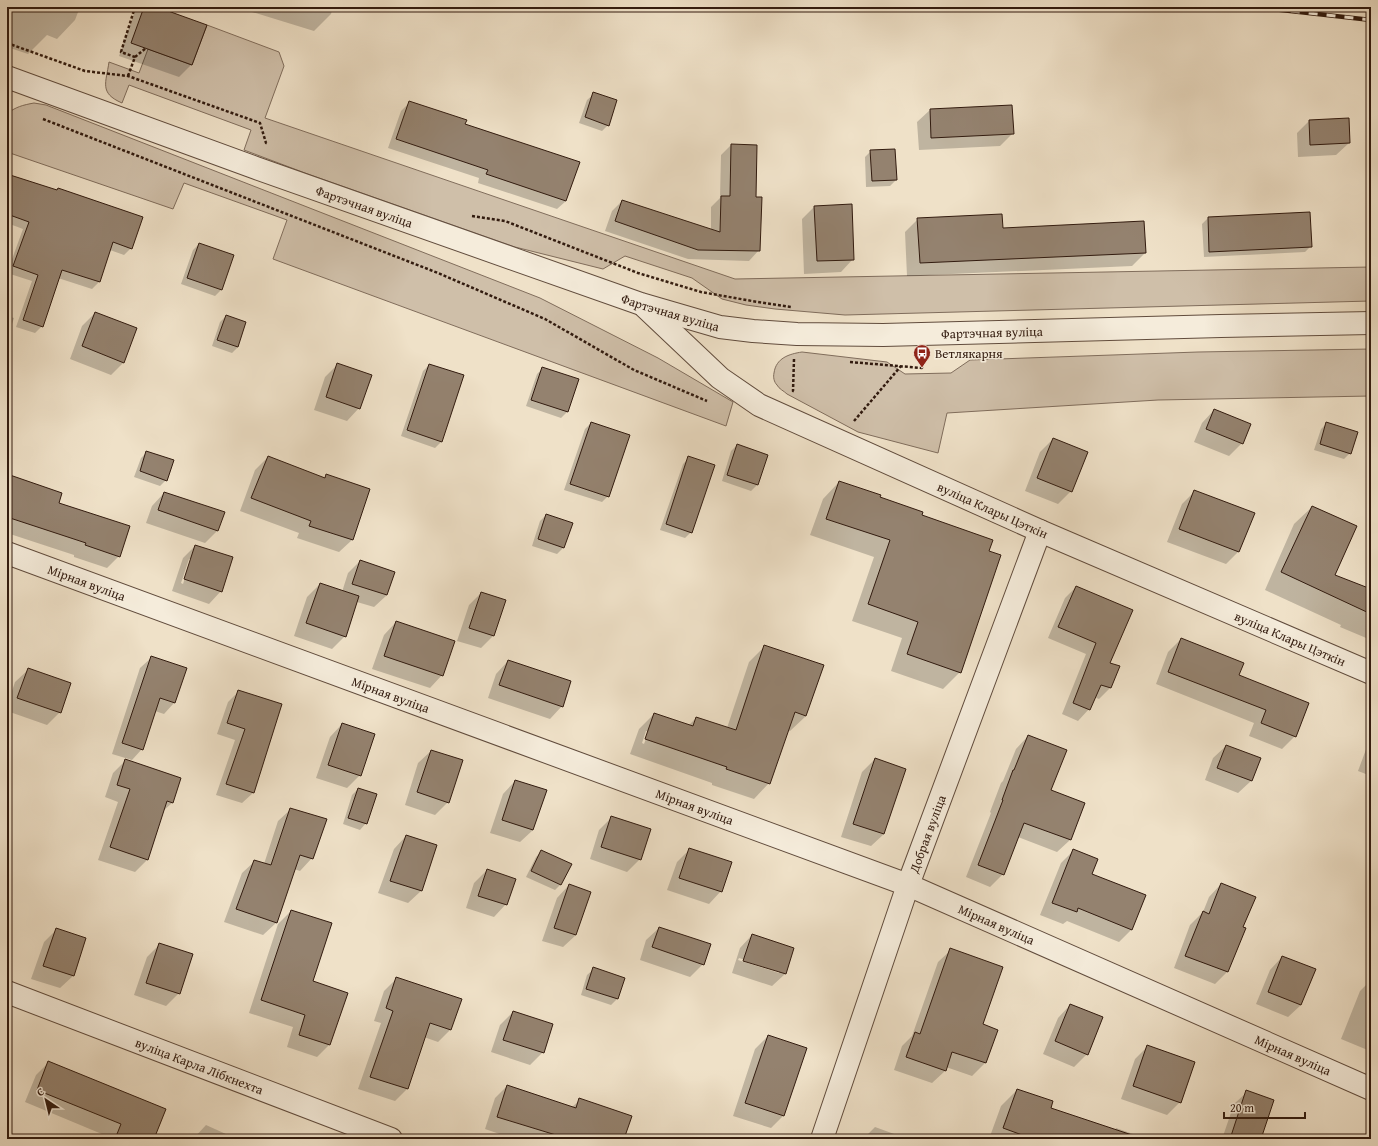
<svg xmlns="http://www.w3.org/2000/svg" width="1378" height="1146" font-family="'Gentium Book Plus',serif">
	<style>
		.green { fill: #cfbfa9; stroke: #806d5c }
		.shadow { fill: #0003; fill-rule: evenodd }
		.building { fill: #94826f; stroke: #321b0f }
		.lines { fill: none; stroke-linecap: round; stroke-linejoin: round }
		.minor-casing { stroke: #614c3d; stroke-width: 24 }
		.path { stroke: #321b0f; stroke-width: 2.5; stroke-dasharray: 3 2; stroke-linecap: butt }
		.minor { stroke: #f5ecdb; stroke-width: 22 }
		.rail-casing { stroke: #321b0f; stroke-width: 4.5 }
		.rail { stroke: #f5ecdb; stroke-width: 3; stroke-dasharray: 9; stroke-linecap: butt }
		.labels { text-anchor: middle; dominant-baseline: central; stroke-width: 3; stroke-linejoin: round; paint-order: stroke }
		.street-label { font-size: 13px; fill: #321b0f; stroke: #f5ecdb }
		.poi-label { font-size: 13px; fill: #321b0f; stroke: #f5ecdb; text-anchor: start }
	</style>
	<rect width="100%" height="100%" fill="#efe1c8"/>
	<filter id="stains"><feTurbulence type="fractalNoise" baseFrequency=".005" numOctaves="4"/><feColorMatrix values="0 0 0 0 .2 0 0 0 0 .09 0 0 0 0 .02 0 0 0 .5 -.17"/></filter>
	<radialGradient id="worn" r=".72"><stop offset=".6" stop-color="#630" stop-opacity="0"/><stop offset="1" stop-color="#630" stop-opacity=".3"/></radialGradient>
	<!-- green -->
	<path class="green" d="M207,25L279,52L284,66L265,118L735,279L1371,267V301L845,315L775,309L746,305L722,299L692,278L625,256L603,269L515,247L305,173L244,150L251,130L129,85L122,103C99,93 106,83 109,62L139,73L148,49L192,65Z
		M34,103L46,105L540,298L658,358L733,402L726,426L273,259L287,220L184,183L173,209L7,152V114C15,107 23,105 34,103Z
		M1371,349V396L1158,400L947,413L938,453L858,432L787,394C784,391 779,389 777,385C774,382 773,377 774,373C776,358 789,354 802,352L887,362L905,374L951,373L970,360L1198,352Z"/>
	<!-- shadow -->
	<path class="shadow" d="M7,7H80L75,20L57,39L47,35L28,54L7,47Z
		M140,7H165L164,10L191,65L179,77L119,56L135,11Z
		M236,7H333L331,14L314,31Z
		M594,94L608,125L602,131L579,123L587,100Z
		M410,102L464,125L566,201L557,209L478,183L479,178L388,148L401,111Z
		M1011,106L1013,133L1000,146L919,150L917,122L930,110Z
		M1309,121L1349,143L1336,155L1298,157L1297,133Z
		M731,145L755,198L759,250L749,261L688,259L605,231L612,211L622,201L711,230V207L720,198L721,155Z
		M871,151L896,180L890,186L866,187L865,157Z
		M7,175L56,191L58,189L131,248L124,255L110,250L99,282L92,289L58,278L42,326L35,333L16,327L32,281L7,273L23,229L7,223Z
		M814,207L853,259L841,272L804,274L802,219Z
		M1208,218L1311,246L1305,252L1204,257L1202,224Z
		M918,219L1002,229L1143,222L1145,253L1132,266L907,276L905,232Z
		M199,244L233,255L221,290L215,296L181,284L193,250Z
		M95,313L124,362L111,375L70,359L82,326Z
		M7,316L14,318L7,339Z
		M226,316L245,323L238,347L232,353L212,346L220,322Z
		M337,365L359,408L347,421L314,410L325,377Z
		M429,365L441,442L435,448L401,436L423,371Z
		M543,368L567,412L561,418L526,406L537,374Z
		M1214,410L1242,443L1229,456L1194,442L1202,423Z
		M591,423L608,496L602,502L564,490L585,429Z
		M1327,423L1350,453L1344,459L1314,450L1321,429Z
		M1053,439L1071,491L1058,504L1025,491L1040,452Z
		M737,445L757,485L751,491L722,481L731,451Z
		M147,452L166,480L160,486L134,477L141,458Z
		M268,457L323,479L327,475L369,489L352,540L339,552L297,538L299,533L240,511L255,470Z
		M689,458L691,532L685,538L660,530L683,464Z
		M7,475L58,503L119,556L107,568L74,557V555L7,533Z
		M839,482L920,516L988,552L960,672L943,689L891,671L902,638L852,621L874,557L810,535L823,499Z
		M1195,491L1253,514L1238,552L1226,564L1167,542L1182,504Z
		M164,493L218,530L205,543L146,523L152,506Z
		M1312,507L1334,576L1371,590V640L1340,627L1341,625L1265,590L1294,524Z
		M546,515L571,523L563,548L557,554L532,546L540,521Z
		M195,546L221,591L209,604L172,591L183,558ZM189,559H191L183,584L181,583Z
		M360,561L387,595L374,607L357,602L345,636L332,649L294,636L307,597L320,584L342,592L348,573Z
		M1076,587L1109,663L1118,667L1110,688L1099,699L1094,697L1089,709L1078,721L1062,714L1086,654L1048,638L1065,598Z
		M481,593L505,601L493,636L481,648L457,641L469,605Z
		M396,622L442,675L430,688L372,669L384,635Z
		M1181,639L1238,676L1295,736L1282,749L1249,736L1254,723L1156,684L1168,652Z
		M765,646L806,716L790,731L787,730L769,783L754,799L712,785V783L630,754L639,729L654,714L689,725L696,718L727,728L749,662ZM646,731H649L644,744L642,743Z
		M151,658L174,703L164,714L155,711L142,749L132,760L112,754L140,668Z
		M508,661L562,706L550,719L488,698L496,674Z
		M28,670L60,712L47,725L7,711V706L15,682Z
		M239,691L281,705L253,793L242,803L216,795L235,740L217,734L228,702Z
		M342,724L360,775L347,788L316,778L330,737Z
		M1028,736L1050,791L1084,804L1070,840L1057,852L1018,837L1003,874L990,887L966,877L991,813L990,812L1001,783L1003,781L1016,749Z
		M1371,741V776L1358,771L1368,744Z
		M1226,746L1260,759L1251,781L1238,793L1205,780L1213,758Z
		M431,751L448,802L435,815L405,805L418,763Z
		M875,759L884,834L871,846L841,837L862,772Z
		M126,760L180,778L172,803L162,812L148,859L135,872L98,860L118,802L105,797L113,773Z
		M515,781L545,791L533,830L520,842L490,833L503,794Z
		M358,789L366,823L360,830L343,824L352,795Z
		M291,809L312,858L300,871L294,869L276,923L263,935L224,922L242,873L255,861L264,864L278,821Z
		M612,817L640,859L627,872L590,859L599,830Z
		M406,836L436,846L421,891L408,903L378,893L394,849Z
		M690,849L721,891L709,904L667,890L677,862Z
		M1074,850L1132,929L1119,942L1067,921L1063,924L1040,915L1061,863Z
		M542,851L561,884L555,890L526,877L536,857Z
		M487,870L506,904L494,917L466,908L474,883Z
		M1221,884L1227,972L1215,984L1174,968L1190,925L1203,912L1209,897Z
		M569,885L576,935L563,947L542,941L557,898Z
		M291,911L329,1045L317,1057L287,1047L293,1027L249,1013L278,924Z
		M659,928L703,964L690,977L640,960L646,940Z
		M56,930L73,976L60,988L31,979L44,942Z
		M752,935L785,974L772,986L732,973L740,948ZM739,958L779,971V973L738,960Z
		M160,944L179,993L166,1006L134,995L147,957Z
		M951,950L982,1025L997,1030L985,1063L972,1076L946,1067L945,1071L932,1083L894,1070L902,1046L912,1036L938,962Z
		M1282,957L1314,970L1301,1005L1288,1017L1256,1004L1270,970Z
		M594,969L623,979L617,999L611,1005L581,995L587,975Z
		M397,978L450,1030L438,1042L424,1037L407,1089L395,1101L358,1089L381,1023L374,1021L384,991Z
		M1371,980V1049L1370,1051L1341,1039L1360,991Z
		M1070,1005L1087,1054L1074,1067L1043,1054L1058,1018Z
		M513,1012L543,1052L530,1065L491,1052L500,1025Z
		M768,1036L783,1116L771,1128L733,1116L755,1049Z
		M1147,1047L1180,1102L1167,1115L1121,1099L1135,1059Z
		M49,1062L153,1139H109V1137L25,1102L36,1075Z
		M507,1086L572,1107L580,1100L623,1139H514L485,1129L495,1098Z
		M1017,1090L1050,1109L1115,1130L1116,1128L1147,1139H989L1001,1106Z
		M1247,1092L1260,1139H1222L1234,1104Z
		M206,1125L237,1139H193Z
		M875,1127L908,1139H863Z"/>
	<!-- building -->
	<path class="building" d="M144,7H157L207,25L192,65L131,43Z
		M593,92L617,100L609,126L585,117Z
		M409,101L467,120L465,124L580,162L566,201L486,174L488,170L396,139Z
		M1012,105L1014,134L931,138L930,109Z
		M1349,118L1350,143L1310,145L1309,120Z
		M731,144L757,145L756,197H762L760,251L698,250L615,221L622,200L720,232L721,196H730Z
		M895,149L897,180L872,181L870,150Z
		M7,174L57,190L58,188L143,217L132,249L113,242L100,282L62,270L43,327L23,320L38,275L13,266L29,222L7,214Z
		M852,204L854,260L817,261L814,206Z
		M1310,212L1312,247L1209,252L1208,217Z
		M1002,214L1003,228L1144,221L1146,253L920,263L917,218Z
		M199,243L234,255L222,290L187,278Z
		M95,312L137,328L124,363L82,346Z
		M226,315L246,322L238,347L217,340Z
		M337,363L372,375L360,409L326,397Z
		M429,364L464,375L442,442L407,430Z
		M542,367L579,379L568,412L531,400Z
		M1214,409L1251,424L1243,444L1206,429Z
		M591,422L630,435L609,497L570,484Z
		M1326,422L1358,432L1351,454L1320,444Z
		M1053,438L1088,452L1072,492L1037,478Z
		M737,444L768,455L758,485L727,475Z
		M146,451L174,460L167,481L140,471Z
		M268,456L325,478L326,474L370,489L353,540L309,526L311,521L251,498Z
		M688,456L715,465L692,533L666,524Z
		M7,474L62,493L59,503L130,526L120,557L85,545L86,543L7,517Z
		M839,481L881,495L880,497L923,512L922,515L993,540L989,551L1001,555L961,673L907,654L918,622L868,604L890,540L826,519Z
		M1194,490L1255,513L1239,552L1179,529Z
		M164,492L225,512L218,531L158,510Z
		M1312,506L1357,526L1335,575L1371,589V614L1281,572Z
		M546,514L573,523L564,548L538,539Z
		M195,545L233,557L222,592L184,579Z
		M360,560L395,572L387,595L352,584Z
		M320,583L359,596L346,637L306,623Z
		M1076,586L1133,610L1110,663L1120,666L1111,688L1101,685L1090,710L1073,703L1096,643L1058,627Z
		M481,592L506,600L494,636L469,628Z
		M396,621L455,641L443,676L384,656Z
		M1181,638L1244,663L1239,675L1309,703L1296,737L1261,723L1266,710L1168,672Z
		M764,645L824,665L806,716L795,712L770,784L726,769L727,767L645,739L654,713L693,726L696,717L736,730Z
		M151,656L187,668L175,703L160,698L143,750L122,743Z
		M508,660L571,681L563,707L499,685Z
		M28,668L71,683L61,713L17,698Z
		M238,690L282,704L254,793L226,784L245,729L227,723Z
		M342,723L375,734L361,776L328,765Z
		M1028,735L1067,750L1051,790L1085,803L1071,840L1024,823L1004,875L978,865L1003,800H1002L1013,770H1014Z
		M1226,745L1261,758L1252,781L1217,768Z
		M431,750L463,760L449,803L417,792Z
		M875,758L906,769L884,834L853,824Z
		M125,759L181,778L173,803L167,801L148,860L110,847L130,789L117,785Z
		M515,780L547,790L533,830L502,820Z
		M358,788L377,794L367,824L348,818Z
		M290,808L327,819L313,859L300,855L277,923L236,909L254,860L271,865Z
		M611,816L651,829L641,860L601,847Z
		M406,835L437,845L422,891L390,881Z
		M689,848L732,862L722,892L679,878Z
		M1073,849L1098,859L1092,874L1146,895L1132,930L1078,908L1077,912L1052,903Z
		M541,850L572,864L561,885L531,871Z
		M487,869L516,879L507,905L478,896Z
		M1221,883L1256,897L1243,927L1246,928L1228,972L1185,956L1203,911L1209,914Z
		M569,884L591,892L576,935L554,928Z
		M291,910L332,923L313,981L348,993L330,1045L299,1035L305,1015L261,1000Z
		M659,927L711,944L704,965L652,947Z
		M56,928L86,938L74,976L43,966Z
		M752,934L794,948L786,974L743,961Z
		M159,943L193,954L180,994L146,983Z
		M950,948L1003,967L983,1024L998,1030L986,1063L952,1052L946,1071L906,1057L915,1032L920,1034Z
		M1282,956L1316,969L1301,1005L1268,992Z
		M593,967L625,978L618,999L586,989Z
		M396,977L462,999L451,1030L430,1023L408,1089L370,1077L393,1011L386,1008Z
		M1070,1004L1103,1017L1088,1055L1055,1041Z
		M513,1011L553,1024L544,1053L503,1040Z
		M768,1035L807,1048L784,1116L745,1103Z
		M1147,1045L1195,1062L1181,1103L1133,1086Z
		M48,1061L166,1109L154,1139H115L121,1124L37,1090Z
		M507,1085L576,1108L579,1098L632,1116L624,1139H569L497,1117Z
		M1017,1089L1053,1101L1051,1108L1132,1135L1131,1139H1033L1003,1128Z
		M1246,1090L1274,1100L1261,1139H1230Z"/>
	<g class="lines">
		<!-- minor casing -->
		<g class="minor-casing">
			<g id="minor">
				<path id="s1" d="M7,77L256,168L641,304L720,327L753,331L797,334L883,335L1221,326L1371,323"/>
				<path id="s2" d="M645,307L720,378L759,405L1040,531L1371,673"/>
				<path id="s3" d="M7,553L908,885L1371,1089"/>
				<path id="s4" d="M7,992L391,1139"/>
				<path id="s5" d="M822,1139L908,885L1040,531"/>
			</g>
		</g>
		<!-- path -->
		<path class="path" d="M7,43L85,71L128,76L260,123L266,143L268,144
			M135,57L146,48
			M128,76L135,57L121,52L135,7
			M43,119L438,273L545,319L634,370L707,401
			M472,216L505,221L638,273L701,292L752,301L791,307
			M794,359L793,391L795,392
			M850,362L922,368V359
			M854,421L901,366"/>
		<!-- minor -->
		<use href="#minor" class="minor"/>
		<!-- rail casing -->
		<g class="rail-casing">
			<path id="rail" d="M1255,7L1371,20"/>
		</g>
		<!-- rail -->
		<use href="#rail" class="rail"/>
	</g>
	<!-- icons -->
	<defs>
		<g id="bus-pin" transform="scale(0.9)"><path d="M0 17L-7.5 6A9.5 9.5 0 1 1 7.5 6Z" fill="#8f2418" stroke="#f5ecdb"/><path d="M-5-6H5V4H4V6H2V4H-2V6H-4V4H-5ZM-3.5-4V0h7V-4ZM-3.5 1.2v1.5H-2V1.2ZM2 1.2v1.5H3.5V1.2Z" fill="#fff"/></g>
	</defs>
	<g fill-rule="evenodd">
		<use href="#bus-pin" x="922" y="353"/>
	</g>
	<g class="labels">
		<!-- street labels -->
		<g class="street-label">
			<text stroke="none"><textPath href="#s1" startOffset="380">Фартэчная вуліца</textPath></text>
			<text stroke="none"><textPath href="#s1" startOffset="704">Фартэчная вуліца</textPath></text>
			<text stroke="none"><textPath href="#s1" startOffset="1028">Фартэчная вуліца</textPath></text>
			<text stroke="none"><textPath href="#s2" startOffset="407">вуліца Клары Цэткін</textPath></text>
			<text stroke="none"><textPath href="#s3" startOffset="85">Мірная вуліца</textPath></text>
			<text stroke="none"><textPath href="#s2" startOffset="731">вуліца Клары Цэткін</textPath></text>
			<text stroke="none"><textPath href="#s3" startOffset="409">Мірная вуліца</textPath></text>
			<text stroke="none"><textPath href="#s3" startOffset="733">Мірная вуліца</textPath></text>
			<text stroke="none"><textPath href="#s5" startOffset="323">Добрая вуліца</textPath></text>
			<text stroke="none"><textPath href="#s3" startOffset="1057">Мірная вуліца</textPath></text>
			<text stroke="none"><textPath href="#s3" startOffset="1381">Мірная вуліца</textPath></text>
			<text stroke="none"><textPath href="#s4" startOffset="206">вуліца Карла Лібкнехта</textPath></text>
		</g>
		<!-- poi labels -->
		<g class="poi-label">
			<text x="935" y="353">Ветлякарня</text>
		</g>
	</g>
	<!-- margin -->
	<rect width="1378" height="1146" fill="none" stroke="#efe1c8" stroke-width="24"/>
	<rect x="8" y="8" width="1362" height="1130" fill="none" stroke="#321b0f" stroke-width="2"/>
	<rect x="12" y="12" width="1354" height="1122" fill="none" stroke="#321b0f"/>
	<!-- north arrow -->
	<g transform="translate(46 1100) rotate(325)" stroke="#f5ecdb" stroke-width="3" paint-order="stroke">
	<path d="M0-3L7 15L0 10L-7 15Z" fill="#321b0f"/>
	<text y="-6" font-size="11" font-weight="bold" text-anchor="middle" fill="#321b0f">С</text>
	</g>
	<!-- scale -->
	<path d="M1224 1112v6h81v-6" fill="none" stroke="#321b0f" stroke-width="2"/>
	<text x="1230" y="1112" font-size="12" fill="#321b0f" stroke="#f5ecdb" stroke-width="3" paint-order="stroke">20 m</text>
	<rect width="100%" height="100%" filter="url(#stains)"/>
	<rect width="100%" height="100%" fill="url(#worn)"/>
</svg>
